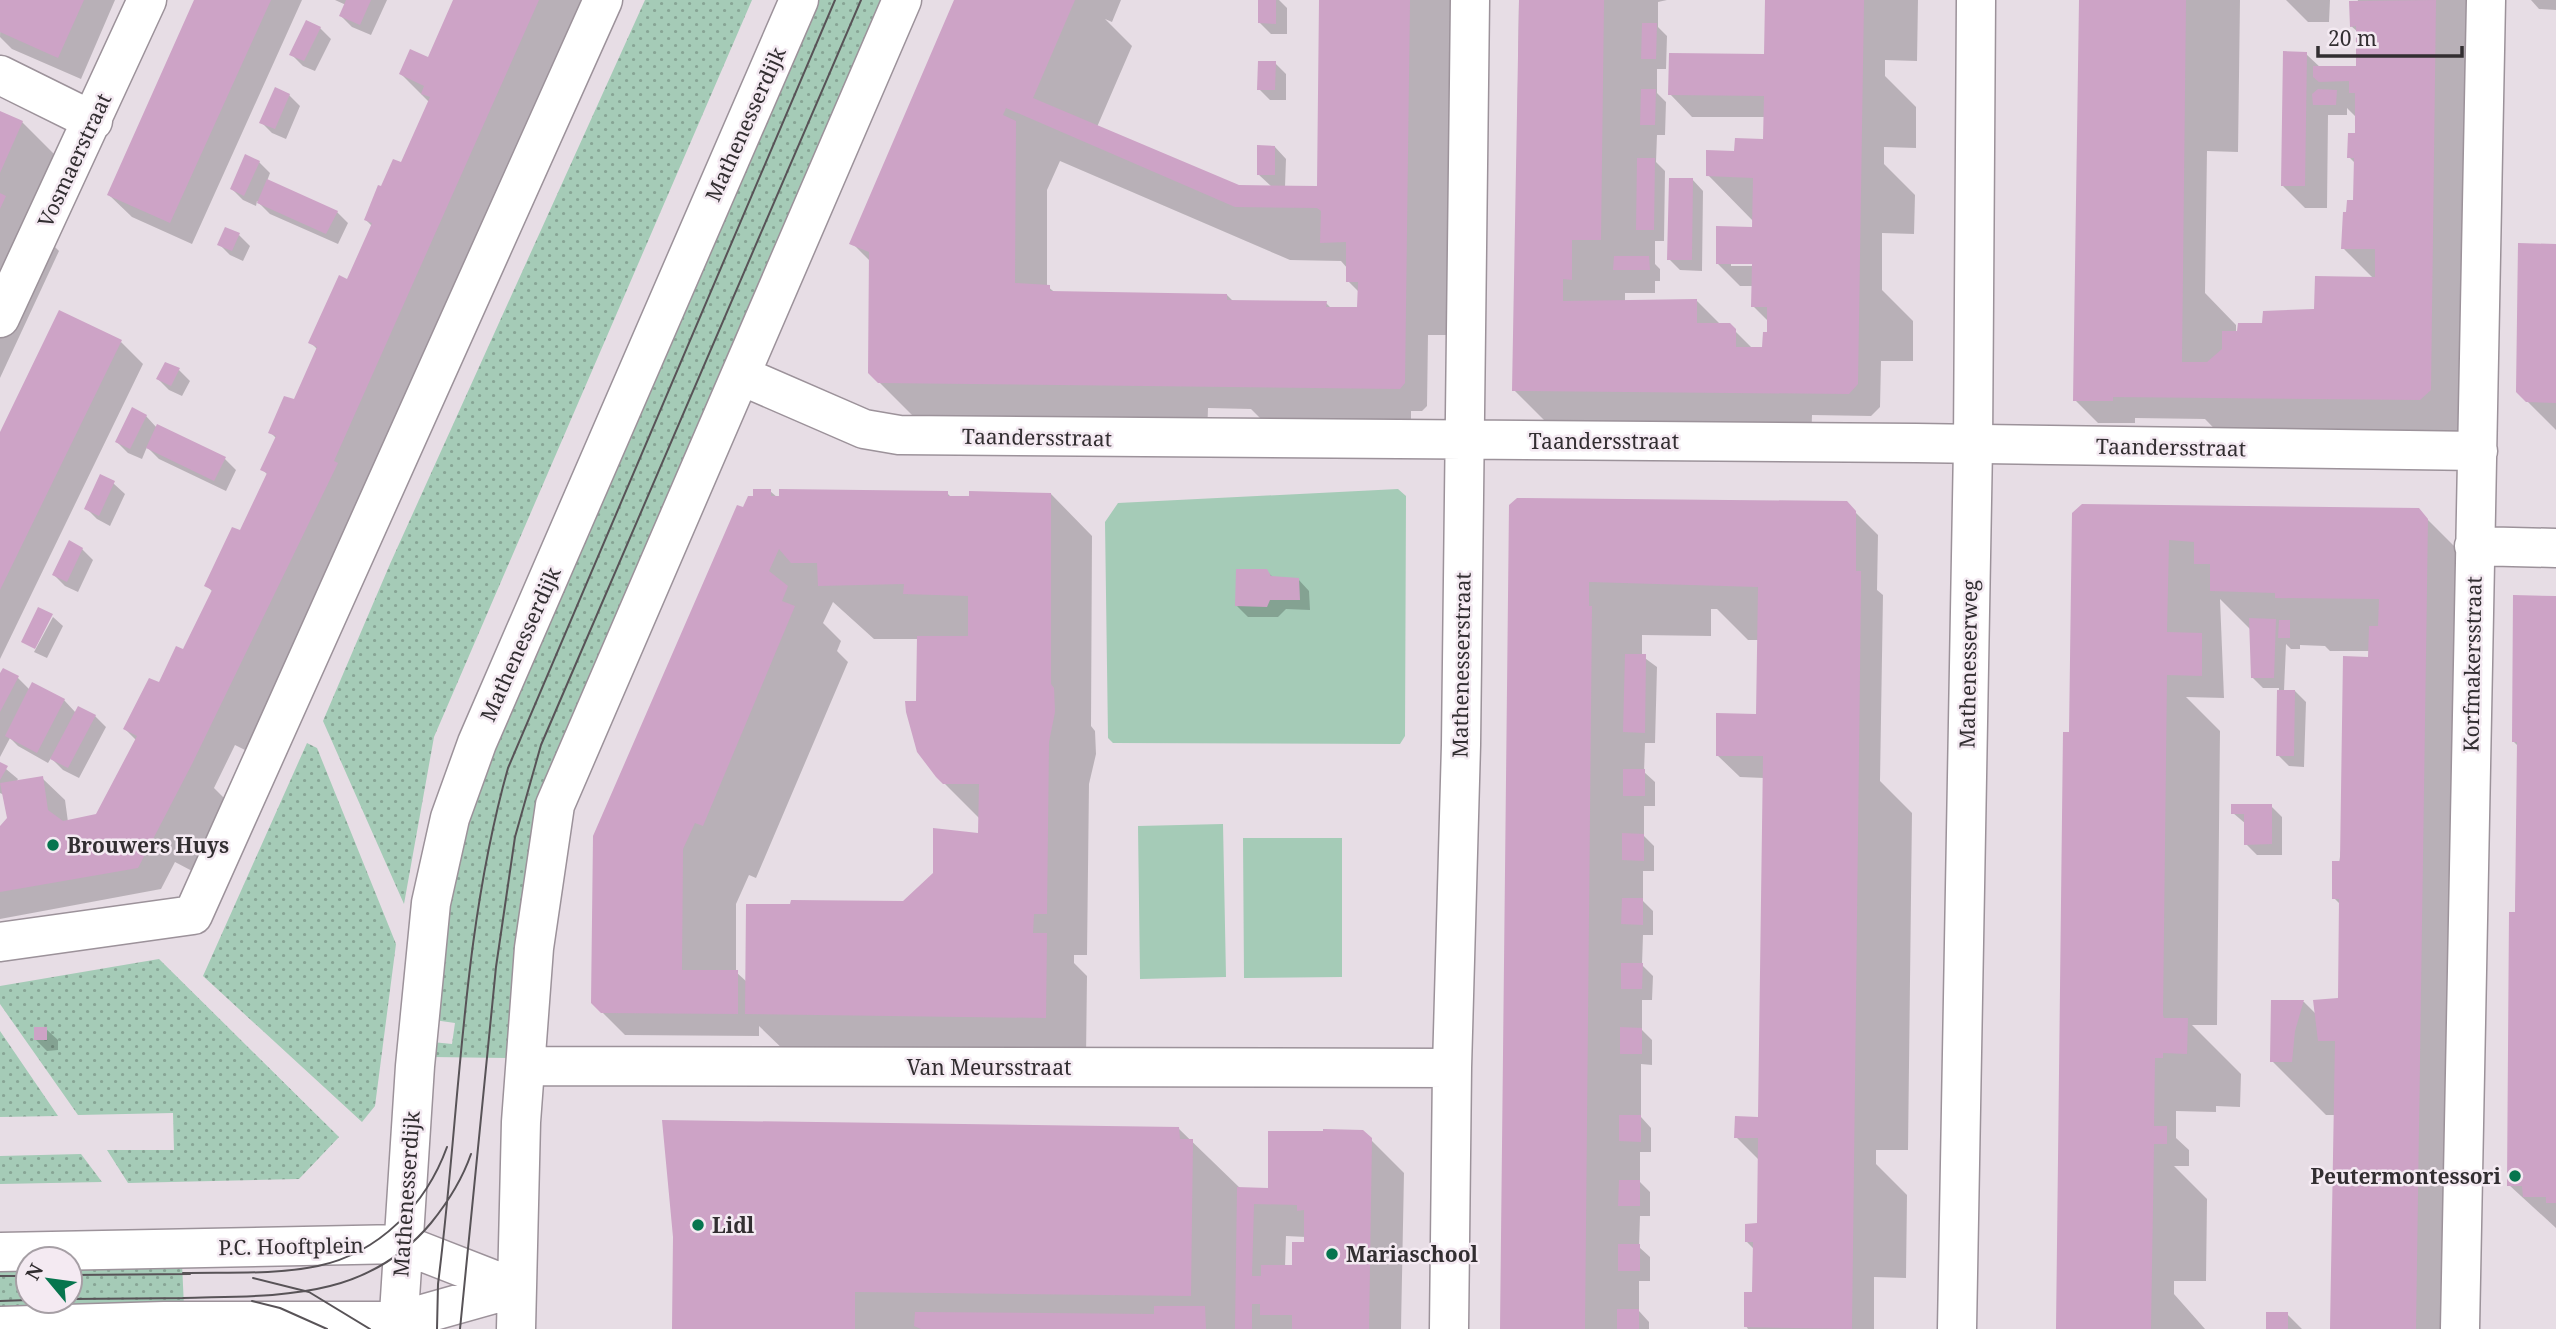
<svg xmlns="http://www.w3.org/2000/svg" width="2556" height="1329" font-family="'Noto Serif',serif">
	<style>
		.grass { fill: url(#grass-dots) }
		.green { fill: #a5cbb7 }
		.shadow { fill: #0003; fill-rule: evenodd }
		.building { fill: #cda3c6; fill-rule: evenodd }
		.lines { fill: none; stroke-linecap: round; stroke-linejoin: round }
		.minor-casing { stroke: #9c929a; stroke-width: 41 }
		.tertiary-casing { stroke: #9c929a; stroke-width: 41 }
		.minor { stroke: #fff; stroke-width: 38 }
		.tertiary { stroke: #fff; stroke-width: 38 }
		.tram { stroke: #585357; stroke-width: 2 }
		.poi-dot { fill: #06754e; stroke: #f4eaf2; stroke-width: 2.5 }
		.labels { text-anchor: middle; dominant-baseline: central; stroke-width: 5; stroke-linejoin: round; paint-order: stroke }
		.street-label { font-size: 21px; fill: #322e31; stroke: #f4eaf2 }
		.poi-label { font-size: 21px; font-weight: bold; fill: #322e31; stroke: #f4eaf2; text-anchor: start }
	</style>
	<defs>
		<pattern id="grass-dots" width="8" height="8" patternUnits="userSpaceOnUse" patternTransform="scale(1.75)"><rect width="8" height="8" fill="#a5cbb7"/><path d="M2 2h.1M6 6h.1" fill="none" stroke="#87a595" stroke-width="1.8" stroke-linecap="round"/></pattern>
	</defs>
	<rect width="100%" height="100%" fill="#e7dde5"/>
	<!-- grass -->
	<path class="grass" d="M645,0H752L434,737L404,904L323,721L390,564Z
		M813,0H884L548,776L508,1058L432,1057V1042L452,1044L455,1023L434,1020L442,934L475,788Z
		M307,743L317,748L396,944L375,1106L362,1122L203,976Z
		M159,959L339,1137L299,1179L128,1183L107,1150H174L173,1113L78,1115L0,1004V986Z
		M0,1031L58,1116L0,1117Z
		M81,1154L102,1182L0,1184V1156Z
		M182,1263L184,1307L0,1310V1267L28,1266V1301H70V1266Z"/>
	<!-- green -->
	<path class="green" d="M1398,489L1406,496L1405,736L1400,744L1113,743L1108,738L1105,522L1118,503Z
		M1223,824L1226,977L1140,979L1138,826Z
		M1243,838H1342V977L1244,978Z"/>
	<!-- shadow -->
	<path class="shadow" d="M1,0H115L81,79L12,49L0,37Z
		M197,0H302L192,244L132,217L109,195Z
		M335,0H387L371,35L352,27L341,16L346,5Z
		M455,0H616L273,764L235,745L214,788L245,819L213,882L175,862L161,889L0,919V828L9,819L4,795L0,793V764L18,779L16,782L42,778L65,800L68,822L98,816L137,741L125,729L184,652L213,592L206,585L241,533L268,475L262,469L277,439L270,432L295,401L318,350L310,342L348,281L372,226L366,220L382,189L402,164L429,102L401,74L428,59Z
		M956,0H1121L1112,22L1105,19L1132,46L1097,127L1238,187H1272L1258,174L1275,147L1286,159L1285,187L1319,188L1323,0H1464L1460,335H1428L1427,406L1422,411H1411V442L1282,440L1251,409L1208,408L1207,439L933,436L869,372L871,262L852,243ZM1060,161L1290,260L1341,261L1348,269V281L1359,292V312L1331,308L1326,303L1234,302L1227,295H1058L1047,286V190Z
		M1260,0H1279L1287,8V34H1271L1260,23Z
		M1519,0H1667L1658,2V27L1667,36L1666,69H1657V93L1666,102L1665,135H1657L1656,162L1665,171L1664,241H1655V264L1660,269V281H1655V293H1625V302L1696,300L1721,325H1729L1753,349H1764L1769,322L1753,306V286H1740L1718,264L1754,228V222L1708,175L1736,153L1768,140L1765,117H1692L1670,94L1766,59L1767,0H1918L1917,61L1885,60V76L1916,107V148L1884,147V164L1915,195L1914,234L1882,233V290L1913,321V361H1881L1880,407L1871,416L1812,415L1811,446L1568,444L1514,390ZM1731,263H1754V266H1731Z
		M2081,0H2240L2238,152L2207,151L2205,293L2236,325V335L2316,311L2374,279L2344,249L2355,201L2356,164L2349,157L2357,134V118L2347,108V115H2328L2327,208H2305L2283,186L2306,54L2321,68H2358V32L2351,26L2358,0H2490L2474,453L2236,451L2205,419L2135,418V423H2098L2075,400Z
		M2286,0H2330L2329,22H2308Z
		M2531,0H2556V10L2539,9Z
		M320,28L331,39L315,71L303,66L292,55Z
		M1275,63L1286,74V100H1270L1259,89Z
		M289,95L300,106L286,139L272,133L261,122Z
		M0,112L22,122L76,176L41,233L59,251L0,378Z
		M259,162L270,173L267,181L337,212L348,223L338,244L270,214L257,201L256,206L243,200L232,189Z
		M1692,179L1703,191L1702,271L1680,270L1669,259Z
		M239,235L250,246L243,261L230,255L219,244Z
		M2556,245V430L2527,401Z
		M121,342L143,364L0,659V436Z
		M179,370L190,381L182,396L169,390L158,379Z
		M146,416L157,428L225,459L236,470L226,491L159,459L147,447L142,459L128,453L117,442Z
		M113,483L125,494L110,526L97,519L86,508Z
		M770,491L778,498L947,493L952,498L1051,494L1092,536L1091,726L1095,731L1096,754L1089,784L1087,955H1074V963L1087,976L1086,1058L789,1055L759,1026V1036L625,1035L602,1012L744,510ZM833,602L874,639H919L918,703L937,776L980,819L979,835L904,903L747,982L736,972V904L749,875L756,878L848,662L837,651L841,641L823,623Z
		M1846,503L1878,535L1877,590L1883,595L1880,781L1912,813L1908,1150H1876V1164L1907,1195L1906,1278L1874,1277V1329H1748L1746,1326L1753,1294L1754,1249L1747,1242L1762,1226L1760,1161L1736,1137L1760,1119L1764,778L1740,777L1717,755L1758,716L1759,640H1748L1717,609H1711V636L1642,635V656L1657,667L1655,743H1645L1644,772L1655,782V806H1644V836L1654,846V871H1643V901L1653,911V935H1643L1642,965L1653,976L1652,1000H1642V1030L1652,1040V1065L1641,1064V1117L1651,1128V1152H1640V1182L1650,1192V1216H1640L1639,1247L1650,1257V1281H1639V1311L1649,1322V1329H1502L1511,506Z
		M2418,510L2472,564L2470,1329H2332L2335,1115H2326L2272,1061V1002H2304L2317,1015L2340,1000L2341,905L2334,898L2370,651H2330L2325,646L2300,645V649H2291L2286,644L2284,691H2295L2306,702L2304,767L2289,766L2278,755L2279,688H2263L2252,677L2250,629L2220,599L2224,698L2186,697L2220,731L2217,1025H2192L2241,1074L2240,1107L2216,1106V1112L2176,1111V1138L2189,1150V1166H2174L2207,1199L2206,1281H2174V1294L2205,1329H2058L2074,514Z
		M82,549L93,560L78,592L65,586L54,575Z
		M1266,571L1274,578L1298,579L1309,591L1310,610L1286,609L1278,617H1248L1237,606Z
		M2556,598V1228L2509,1185L2519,747L2513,741Z
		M53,617L63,626L47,658L34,652Z
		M4,670L18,678L30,690L64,700L76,713L95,716L106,727L79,778L63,770L51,758L48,763L18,746L10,738L0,757V677Z
		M2271,806L2282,817V855H2257L2246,844V824L2233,813Z
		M46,1029L58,1040V1050L47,1051L36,1040Z
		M1179,1129L1240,1188L1270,1189L1362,1131L1404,1173L1401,1329H673ZM1286,1236L1306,1237V1244L1294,1267H1285Z
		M2287,1314L2302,1329H2268Z"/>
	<!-- building -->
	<path class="building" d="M0,0H84L58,58L0,32Z
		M194,0H271L170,223L107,195Z
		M346,0H371L360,25L339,16Z
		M453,0H539L334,461L338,463L192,764L138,868L0,892V826L7,818L0,783L43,776L48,810L63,821L96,814L137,736L123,729L149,678L159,682L176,646L183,649L212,590L204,586L232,527L240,530L267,473L260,470L276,436L268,433L284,396L294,399L317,347L308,343L339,275L347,279L372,223L364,220L378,185L381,186L393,159L401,162L430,97L421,94L424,86L399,74L410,49L428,57Z
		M954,0H1075L1033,98L1239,185L1317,186L1319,0H1410L1405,383L1400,389L878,383L868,373L869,252L849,244ZM1006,108L1235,207L1317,208L1321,211L1320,243L1346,242V282H1358L1357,307H1326L1327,301L1227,300V294L1050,291V285L1015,283L1016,121L1003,115Z
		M1258,0H1276V24L1258,23Z
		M1519,0H1604L1601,240H1572V280L1563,279V301L1697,299V323H1730L1736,329V347H1762L1763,332H1767V307H1751L1752,264H1716V226L1752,227L1753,178L1706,176V150L1734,151L1735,138L1763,139L1764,96L1668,95L1669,53L1764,54L1765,0H1864L1858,384L1849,394L1512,391Z
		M2079,0H2186L2182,362H2207L2222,349V331H2237L2238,323H2262L2263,311L2314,309L2315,276L2375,277V249H2341L2343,212H2346L2347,200H2353L2354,158H2347L2348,133H2355V93H2349V81L2319,82L2313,77V66H2356V26L2350,27L2349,1L2436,0L2431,390L2420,400L2113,397V401H2073Z
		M306,20L321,27L304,61L289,55Z
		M1642,23H1657L1656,59H1641Z
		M2283,51L2307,52L2305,186H2281Z
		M1258,61H1276L1275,90H1257Z
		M275,87L290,94L275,129L259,123Z
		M1641,89H1656L1655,125H1640Z
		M2318,89L2337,90L2336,105H2313L2312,94Z
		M0,111L23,121L0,173Z
		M1257,145L1275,146V175H1257Z
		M245,154L260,161L244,196L230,189Z
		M1637,158H1655L1654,230H1636Z
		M1669,178H1693L1692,260H1667Z
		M267,179L338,211L326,234L257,203Z
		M0,193L6,196L0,209Z
		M225,227L240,233L232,251L217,245Z
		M2518,243L2556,244V403L2526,402L2516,392Z
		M1614,256H1649L1650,270H1613Z
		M59,310L122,340L0,590V432Z
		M165,362L180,368L171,386L156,379Z
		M132,407L147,415L130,449L115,442Z
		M157,424L226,457L214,481L146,448Z
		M100,474L115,481L99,516L84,509Z
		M753,489H771V496H779V489L948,491V496H969V491L1051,493V684L1054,688L1055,712L1049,742L1047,914H1034L1033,933H1047L1046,1018L745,1014L746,904H790L791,900L903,901L933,873V828L978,833L979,784H943L936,777L917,752L906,712L905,701H916L917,636H968V596L903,594L904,584L818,586L817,563H791L779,549L769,571L788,586L782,601L795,606L703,826L695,823L683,849L682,970H738V1014L601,1013L591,1003L593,836L737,505L743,507L748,496H753Z
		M1517,498L1847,501L1856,511V571H1861V588L1852,1329L1744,1327V1292H1752L1753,1242H1745V1224L1757,1223L1758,1138H1734L1735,1116L1758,1117L1763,756H1716V713L1756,714L1758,587L1589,582V606H1592L1585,1329H1500L1509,505Z
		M2082,504L2419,508L2428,519L2416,1329H2330L2335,1041H2318L2313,1000L2338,998L2339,899H2332V861H2340L2343,656L2368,657L2369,626H2378L2379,599L2275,598V593L2210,591V564H2194V542L2169,540L2167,632L2202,633V676L2167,675L2163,1015L2164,1018H2188L2187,1054L2163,1053V1058H2155L2154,1126H2167V1144H2154L2151,1329H2056L2063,732H2069L2072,513Z
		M69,540L83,548L67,582L52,575Z
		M1236,569H1267L1271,576L1299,578L1300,600H1270L1267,607L1235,606Z
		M2513,595L2556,596V1203H2546V1197H2523L2522,1186H2507L2509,912H2515L2517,742H2512Z
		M38,607L53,614L35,649L21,642Z
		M2249,618L2276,619L2274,678H2251Z
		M2279,620H2290V638H2278Z
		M1625,654H1646L1645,733L1623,732Z
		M3,668L19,676L0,712V673Z
		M32,682L65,699L37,753L5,736Z
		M2277,690H2295L2294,756H2276Z
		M78,706L96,715L68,768L50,759Z
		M0,762L8,766L0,780Z
		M1623,769H1645V796H1623Z
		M2231,804H2272V844L2244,845V814H2231Z
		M1622,833L1644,834V861L1622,860Z
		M1622,898H1643V925L1621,924Z
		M1621,963H1643L1642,989H1621Z
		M2271,1000H2304L2295,1031L2292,1062H2270Z
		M34,1027H47V1040H34Z
		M1620,1027L1642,1028V1054H1620Z
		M1619,1115H1641V1142L1619,1141Z
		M662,1120L1179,1127L1180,1139H1193L1191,1296L855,1292V1329H672L673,1237Z
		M1323,1129L1363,1130L1372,1138L1369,1329H1292V1315H1260V1304H1252V1329H1235L1237,1187L1268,1188V1131H1323ZM1254,1204L1297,1205V1211L1304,1210V1242H1292V1265H1261V1276H1252Z
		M1619,1180H1640V1206H1618Z
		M1618,1244H1640V1271H1618Z
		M1154,1306H1205L1206,1329H921L914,1326L915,1312L1154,1314Z
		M1617,1309H1639V1329H1617Z
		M2266,1312H2288V1329H2266Z"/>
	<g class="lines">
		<!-- minor casing -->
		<g class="minor-casing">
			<path id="minor" d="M0,75L93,121
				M0,318L147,0
				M742,376L864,429L899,435L1916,443L2478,451
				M2474,546L2556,548
				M0,942L193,915L603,0
				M526,1066L1452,1068
				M0,1252L402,1244L515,1288
				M0,1326L164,1321H398L515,1288
				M398,1329L415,1066L431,903L450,818L477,743L799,0
				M516,1329L521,1122L534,948L555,805L902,0
				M1449,1329L1452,1068L1461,745L1470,0
				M2460,1329L2486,0"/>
		</g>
		<!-- tertiary casing -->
		<g class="tertiary-casing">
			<path id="tertiary" d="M1957,1329L1973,446L1976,0"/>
		</g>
		<!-- minor -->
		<use href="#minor" class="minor"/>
		<!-- tertiary -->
		<use href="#tertiary" class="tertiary"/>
		<!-- tram -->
		<path class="tram" d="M183,1273C226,1272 275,1275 318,1266C379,1253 426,1205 447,1147
			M70,1275L190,1274
			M0,1276H28
			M253,1278L309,1292L370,1329
			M183,1298C276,1295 365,1302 431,1223C448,1202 462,1180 471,1154
			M70,1299L192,1298
			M0,1301L28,1300
			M252,1301L280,1308L327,1329
			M437,1329L438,1284C460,1113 461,935 508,768L835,0
			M460,1329L496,967L515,837L541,745L861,0"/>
	</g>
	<!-- markers -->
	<g class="poi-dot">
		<circle cx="53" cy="845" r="7"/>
		<circle cx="2515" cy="1176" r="7"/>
		<circle cx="698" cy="1225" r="7"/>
		<circle cx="1332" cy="1254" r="7"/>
	</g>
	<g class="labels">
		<!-- street labels -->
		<g class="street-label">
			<text transform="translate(745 124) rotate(-66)">Mathenesserdijk</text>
			<text transform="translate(74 160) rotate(-65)">Vosmaerstraat</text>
			<text transform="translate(1037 437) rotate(1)">Taandersstraat</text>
			<text x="1604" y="441">Taandersstraat</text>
			<text transform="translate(2171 447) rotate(1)">Taandersstraat</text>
			<text transform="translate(520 644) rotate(-66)">Mathenesserdijk</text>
			<text transform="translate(1968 664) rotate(-89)">Mathenesserweg</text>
			<text transform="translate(2472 664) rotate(-89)">Korfmakersstraat</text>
			<text transform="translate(1461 665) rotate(-89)">Mathenesserstraat</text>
			<text x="989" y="1067">Van Meursstraat</text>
			<text transform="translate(406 1194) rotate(-86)">Mathenesserdijk</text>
			<text transform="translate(291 1246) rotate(-1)">P.C. Hooftplein</text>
		</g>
		<!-- poi labels -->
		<g class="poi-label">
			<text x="67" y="845">Brouwers Huys</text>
			<text x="2501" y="1176" text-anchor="end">Peutermontessori</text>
			<text x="712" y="1225">Lidl</text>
			<text x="1346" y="1254">Mariaschool</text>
		</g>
	</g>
	<!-- north arrow -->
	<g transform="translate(49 1280) rotate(299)"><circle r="33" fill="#f4eaf2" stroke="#a69fa5" stroke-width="2"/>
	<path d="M0-5L12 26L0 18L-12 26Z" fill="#06754e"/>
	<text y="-10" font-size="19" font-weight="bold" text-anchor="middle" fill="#322e31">N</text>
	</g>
	<!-- scale -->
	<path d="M2318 46v10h144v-10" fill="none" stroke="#322e31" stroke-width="3.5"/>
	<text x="2328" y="46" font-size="21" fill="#322e31" stroke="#f4eaf2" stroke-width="5" paint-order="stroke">20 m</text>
</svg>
